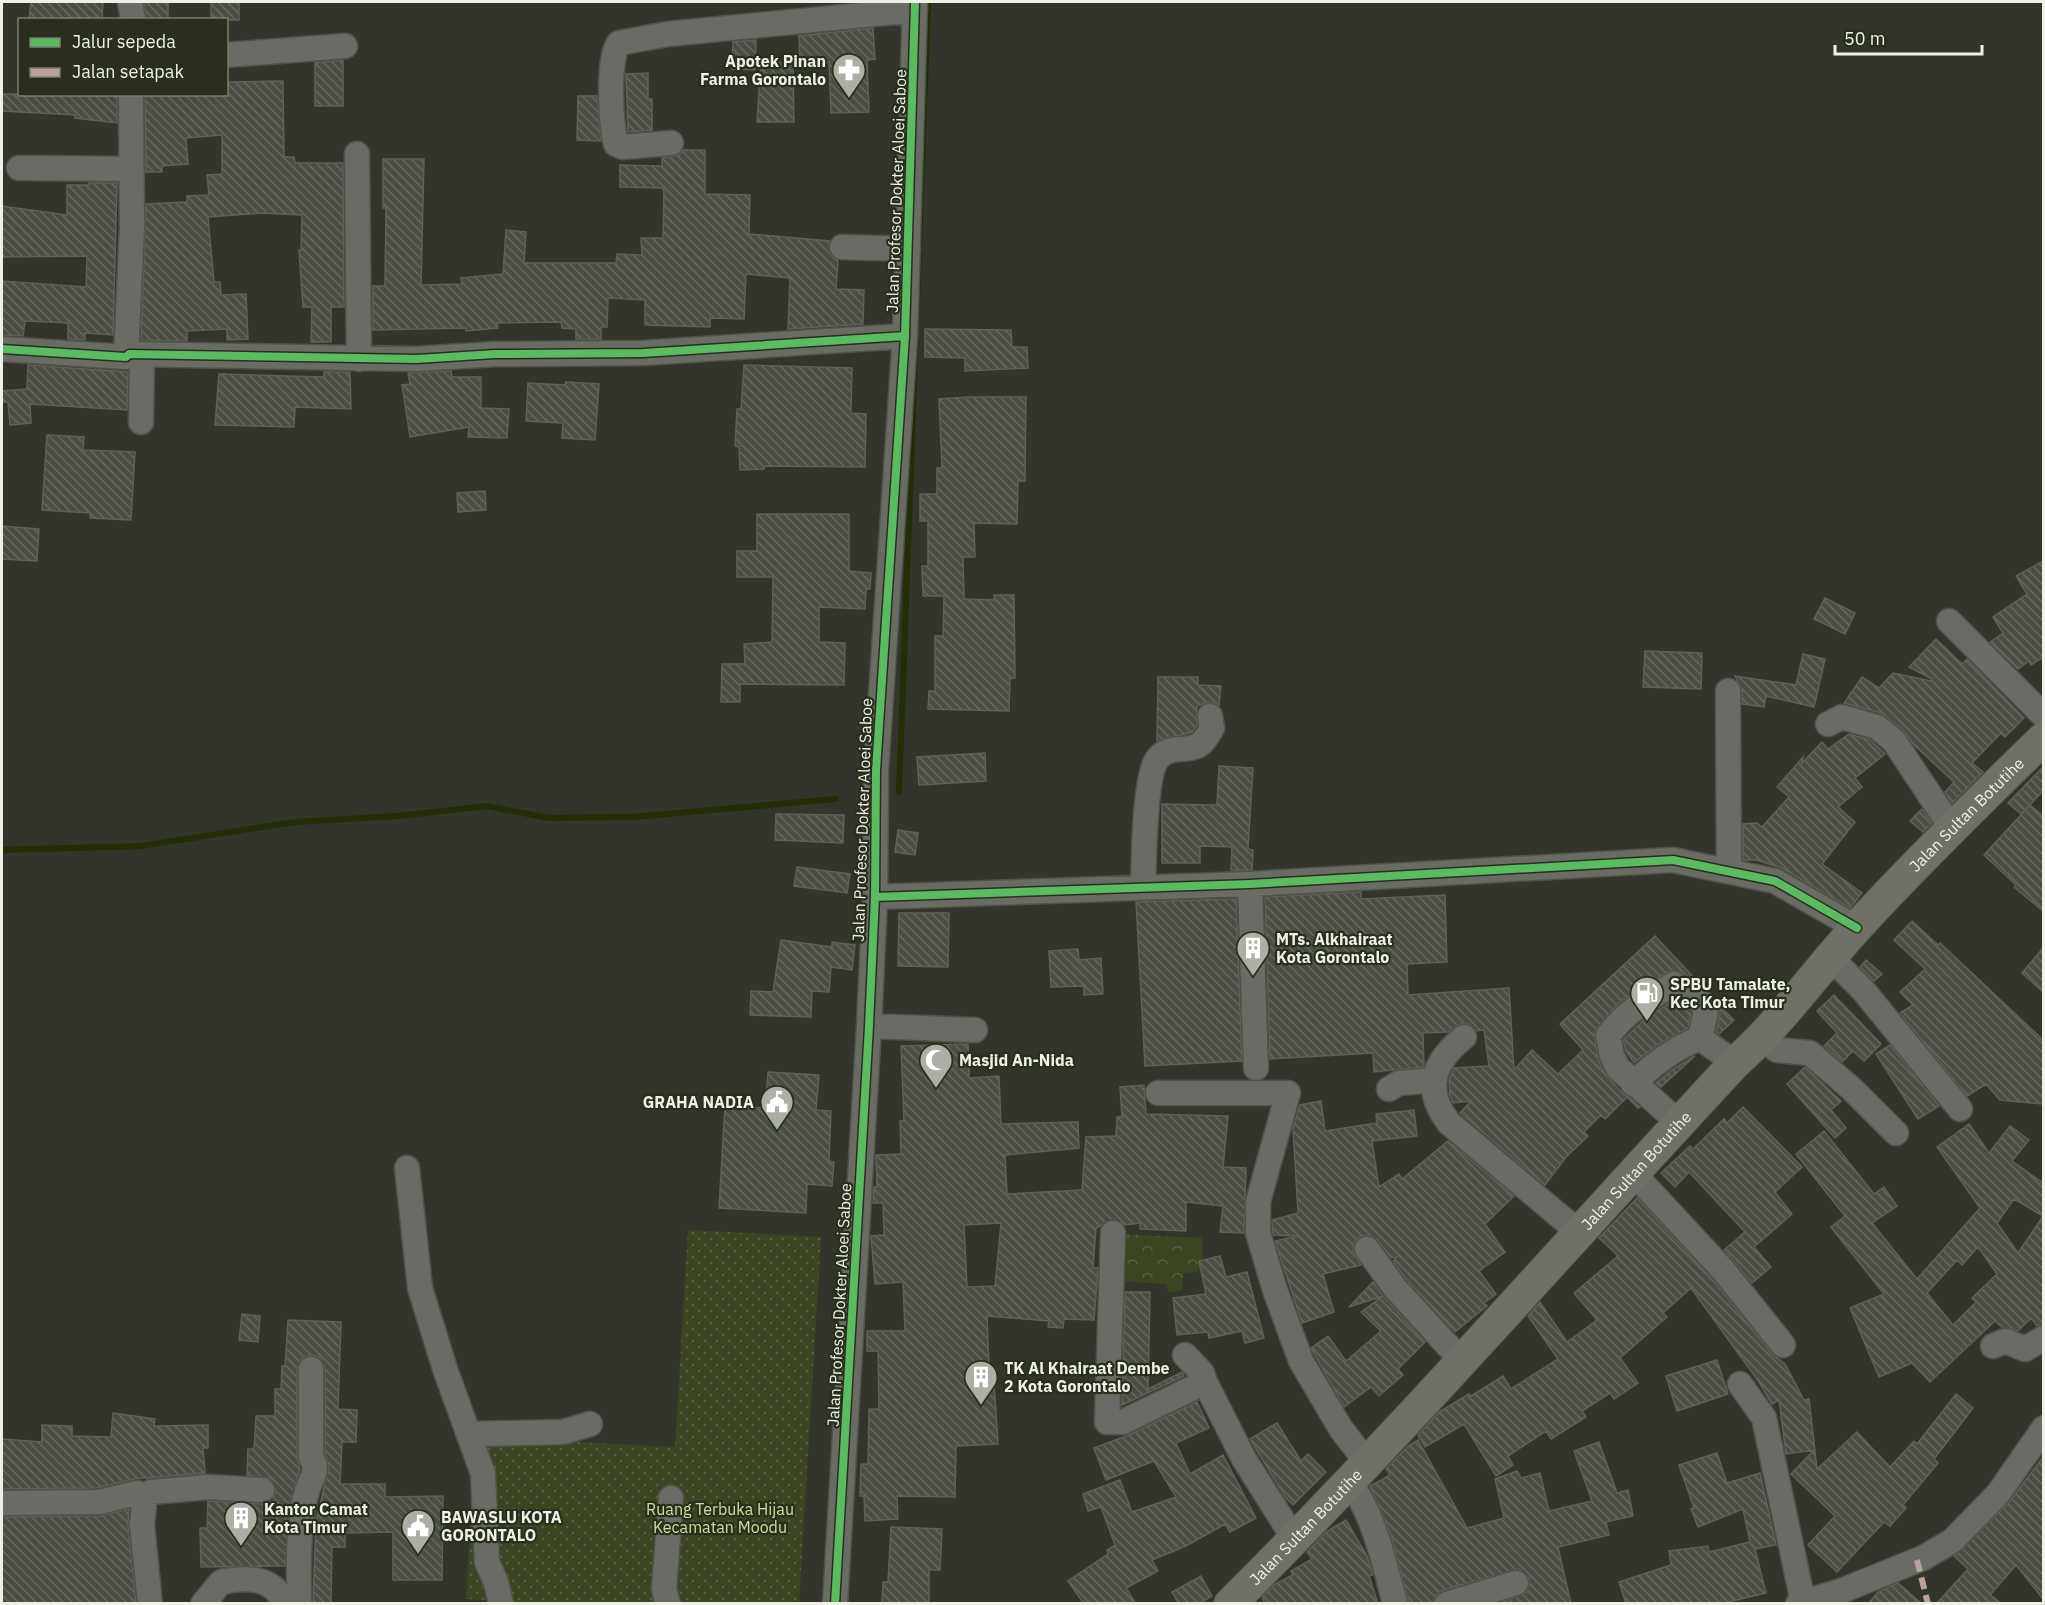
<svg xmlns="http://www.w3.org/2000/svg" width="2045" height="1605" font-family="'IBM Plex Sans',sans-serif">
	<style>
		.park { fill: url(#park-crowns) }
		.garden { fill: url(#garden-dots) }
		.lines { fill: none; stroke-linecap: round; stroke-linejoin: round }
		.stream { stroke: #232d06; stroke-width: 6 }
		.building { fill: url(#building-back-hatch); stroke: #5e6158; stroke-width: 1.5; fill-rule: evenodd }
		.minor-casing { stroke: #50534a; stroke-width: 27 }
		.major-casing { stroke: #50534a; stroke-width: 34 }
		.minor { stroke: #696c64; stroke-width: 24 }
		.major { stroke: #6e7266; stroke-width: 32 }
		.quiet { stroke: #bda197; stroke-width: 6; stroke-dasharray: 12 6; stroke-linecap: butt }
		.cycleway-casing { stroke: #292f1c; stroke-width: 11 }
		.cycleway { stroke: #5cba63; stroke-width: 8 }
		.labels { text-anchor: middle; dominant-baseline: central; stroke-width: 4.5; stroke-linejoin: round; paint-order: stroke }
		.poi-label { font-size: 16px; font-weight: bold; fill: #eef2e6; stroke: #292f1c; text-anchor: start }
		.street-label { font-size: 16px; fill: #eef2e6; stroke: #292f1c }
		.park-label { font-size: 16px; fill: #c8e09a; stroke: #292f1c }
	</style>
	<defs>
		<pattern id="park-crowns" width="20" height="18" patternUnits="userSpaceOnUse" patternTransform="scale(1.5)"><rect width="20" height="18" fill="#3a4522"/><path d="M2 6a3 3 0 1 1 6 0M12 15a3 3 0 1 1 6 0" fill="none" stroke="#576042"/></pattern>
		<pattern id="garden-dots" width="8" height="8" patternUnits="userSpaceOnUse" patternTransform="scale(1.5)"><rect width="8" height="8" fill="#3a4522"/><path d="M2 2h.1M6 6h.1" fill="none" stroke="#576042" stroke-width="1.8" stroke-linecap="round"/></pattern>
		<pattern id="building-back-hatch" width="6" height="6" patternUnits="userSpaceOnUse" patternTransform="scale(1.5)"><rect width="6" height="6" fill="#4a4d44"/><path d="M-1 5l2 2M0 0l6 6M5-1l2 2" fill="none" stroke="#64675f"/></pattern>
	</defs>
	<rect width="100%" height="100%" fill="#32352a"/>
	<!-- park -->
	<path class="park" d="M1119,1234L1202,1238L1203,1271L1184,1273L1181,1291L1169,1292L1166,1284L1120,1281Z"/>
	<!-- garden -->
	<path class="garden" d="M688,1230L821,1237L799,1603L561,1604L466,1599L475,1437L675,1447Z"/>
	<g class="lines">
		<!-- stream -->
		<path class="stream" d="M899,792L928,2
			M2,850L141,846L295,822L398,816L487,806L549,818L633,817L836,799"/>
	</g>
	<!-- building -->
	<path class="building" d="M31,2H103L102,20H29Z
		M144,2H168V20H147Z
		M211,2H239V20H211Z
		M873,28L875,59L867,60L869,112L831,113L829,62L800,63L799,36Z
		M756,40L755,70L732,69L733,42Z
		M343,60V106H315V63Z
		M761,62L793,63L794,122H757Z
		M648,73V99H652V130L628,132L626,74Z
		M283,81L284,157H294L295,163H343L344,307H331V342H311L312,307H303L299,250H301L302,215L261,213L208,217L214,282H220L221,295L246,294L248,339L227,340V329L187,331V341L141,340L146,204L187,202V196L209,195L207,175L222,174V135L186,138L188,164L162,166V172H146L145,94H226V82Z
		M2,94H117V123L75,118V115L2,111Z
		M578,96H597L601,141L577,140Z
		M683,150H705V194L750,195L749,234L830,241L829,253L838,260L836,289L864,290L863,324L788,329L790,278L746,274L744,319L710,318V327L645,325V300L608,298L607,327H601V339H576V329L562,328L561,322L497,323L498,328L466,331V328L373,330V286H385L386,208H383V159H424L421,285L462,284L461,278L503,274L506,230L526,232L524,263H616L617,254L642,255L641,238H663L664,191L662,188L620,187V165L662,166V158L679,155Z
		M89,183H117L113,335L85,333V340L68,339V323L25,321L23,336L2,335V281L86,287L87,256L2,257V206L67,215V185H89Z
		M925,329L1011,330L1012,347H1027L1028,368L965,371V358L925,357Z
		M28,365L128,372L127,410L30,404L31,423L10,425L8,402H2V391L27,389Z
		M744,365L852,368L851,413L866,414L865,467L764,466V469L740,470L739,447L735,446L737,409H741Z
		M451,371L452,377H481V408L509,409L507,438L468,437L469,427L410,437L402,385L410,384L408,373Z
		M324,372H350L351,409L295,407L294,427L215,425L219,374L324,377Z
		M566,382L599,384L595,440L562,438L563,423L526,421L528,383L565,385Z
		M969,397H1026L1025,481H1018L1017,524L974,523L975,557H963L964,599L994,600V595H1014L1015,678L1010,679L1009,711L928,709L929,691H935V636H943L944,596H923L922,566H928V521H920V494H937V468H942L939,399Z
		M47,435L84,437L83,450L135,452L131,520L90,518V513L42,510Z
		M485,491L486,510L458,512L457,493Z
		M757,514H849V571L871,573L870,589H866L865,609L819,607V642L845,643L844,685L740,684V702H721L722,664H745L744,644L772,642L773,577H737V551H757Z
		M2,526L39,529L37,561L2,559Z
		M2043,561V657L2031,665L2029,661L2018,669L1990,642L2003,633L1993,617L2027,594L2016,576Z
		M1825,598L1855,613L1845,634L1814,619Z
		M1936,639L1962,664L1967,659L2024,718L2005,737L2001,733L1972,763L1983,772L1952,803L1945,792L1954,782L1914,745L1903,730L1881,713L1844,703L1862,677L1879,688L1893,673L1931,681L1932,679L1909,667Z
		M1645,651L1702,653L1701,689L1643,687Z
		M1803,654L1825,659L1814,707L1766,696L1764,707L1742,704V690L1735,676L1796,685Z
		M1158,677H1198V685L1221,686L1219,706L1208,702L1197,706V725L1192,732L1157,741Z
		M1849,734L1870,740L1885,754L1855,778L1862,787L1838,807L1855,822L1822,864L1862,893L1850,908L1782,868L1756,860H1743V824L1757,823L1762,827L1789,797L1777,787L1803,757L1802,763L1822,742L1828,749Z
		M985,753L986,781L919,785L917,757Z
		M1219,766L1253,768L1248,849L1253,850L1252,870H1231L1232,847L1200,846V863H1162V804L1217,805Z
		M2043,767V791L2021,814L2008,803Z
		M2030,805L2043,816V911L2014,887L2016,885L1984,855Z
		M1922,809L1932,823L1923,832L1910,821Z
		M776,814L844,815L843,843L775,840Z
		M898,830L918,833L915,855L895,852Z
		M797,867L850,874L847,893L794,886Z
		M1361,892V899L1445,895L1447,962L1407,964L1408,995L1509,988L1514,1070L1532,1050L1558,1074L1583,1050L1560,1024L1655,936L1700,984L1681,972H1667L1620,1002L1604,1019L1594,1033L1598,1059L1605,1074L1623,1094L1630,1098L1640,1107L1638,1108L1627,1097L1605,1119L1601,1115L1584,1132L1588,1136L1566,1157L1545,1185L1460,1113L1471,1101L1453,1103L1450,1095L1449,1080L1454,1068L1489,1066L1484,1030L1476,1031L1469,1024L1462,1023L1448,1032L1423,1033L1424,1067L1374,1072L1373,1053L1270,1059L1265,897Z
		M1236,899L1242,1061L1145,1066L1136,902Z
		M899,913H949L948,967L898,966Z
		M1912,921L1938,945L1940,943L2043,1040V1104L2000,1100L1986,1084L1967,1096L1900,1013L1913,1005L1900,992L1925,969L1894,940Z
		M781,940L832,947V942L855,945L852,970L831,967L829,992L812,991L811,1017L750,1015L751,991L773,992Z
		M2043,948V992L2022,973Z
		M1078,949L1079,960L1101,958L1103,994L1084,995V986L1051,987L1049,951Z
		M1866,960L1882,974L1874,981L1860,967Z
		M1834,995L1881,1044L1864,1061L1853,1051L1842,1062L1824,1046L1837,1033L1817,1011Z
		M1673,1001L1691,1013L1688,1028L1657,1045L1634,1063L1626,1051L1623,1040L1646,1018Z
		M1718,1004L1734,1020L1719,1034L1716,1032L1720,1014Z
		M968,1044L969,1078L999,1076L1001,1124L1078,1122L1079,1148L1005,1155L1007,1194L1082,1190L1086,1137L1116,1136L1117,1117H1122L1120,1087L1144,1085L1146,1114L1228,1116L1223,1167L1246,1168L1244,1233L1220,1232L1223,1206L1186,1202V1231L1140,1229V1223L1124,1225L1114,1219L1096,1228L1093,1268H1098L1094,1320L1064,1319L1063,1328L1048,1327L1049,1321L987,1316L989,1367H993L998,1444L956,1446L955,1497L897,1496L898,1519L865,1521L864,1496H860L861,1464H868L869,1409H879L878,1351H867V1331H905L903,1282L875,1284L871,1236L884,1235L883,1203H873L874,1187H877L876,1155L901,1154L900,1121H904L901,1046ZM1001,1223L995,1286L967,1287L964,1225Z
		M1890,1045L1939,1106L1918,1119L1876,1054Z
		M1695,1056L1661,1087L1656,1083L1673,1069Z
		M1805,1067L1841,1101L1831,1110L1846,1128L1835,1138L1787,1084Z
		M768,1072L819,1075L816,1110L831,1111L829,1161L834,1162L832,1186L807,1184L806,1213L719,1208L725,1106L765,1108Z
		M1321,1101L1325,1131L1377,1123L1376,1114L1414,1110L1417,1136L1372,1141L1379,1187L1399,1174L1402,1179L1448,1141L1514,1196L1485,1224L1505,1252L1479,1271L1496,1294L1484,1303L1487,1306L1455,1332L1406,1279L1393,1261L1397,1257L1391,1258L1378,1240L1366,1235L1359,1237L1354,1244L1353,1251L1361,1265L1323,1274L1334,1312L1302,1323L1275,1241L1298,1236L1273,1235L1272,1220L1298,1213L1293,1128L1300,1105Z
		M1743,1107L1802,1167L1775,1192L1792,1214L1754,1247L1771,1267L1752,1283L1724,1250L1745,1232L1689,1172L1675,1187L1661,1173L1690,1146L1693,1149L1724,1119L1727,1123Z
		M1969,1124L1989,1153L2010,1126L2029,1140L2012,1161L2043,1183V1324L2037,1326L2031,1318L2018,1331L2003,1328L1995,1321L1930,1382L1912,1363L1879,1377L1850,1308L1884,1294L1831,1227L1845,1216L1796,1154L1824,1131L1874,1194L1884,1187L1897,1206L1872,1223L1917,1279L1980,1208L1937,1147ZM2014,1199L2043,1216L2018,1253L1997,1223ZM1978,1247L1997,1274L1972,1298L1976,1302L1953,1325L1927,1293L1957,1260L1962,1265Z
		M1637,1198L1713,1280L1772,1354L1785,1364L1804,1400L1809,1399L1817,1469L1857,1432L1890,1467L1914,1441L1917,1444L1956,1394L1973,1408L1934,1459L1938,1463L1903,1505L1906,1508L1890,1526L1884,1522L1837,1572L1808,1545L1835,1516L1791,1474L1814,1450L1786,1454L1779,1400L1772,1404L1759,1382L1691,1288L1663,1313L1667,1317L1620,1358L1638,1383L1614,1399L1610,1393L1582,1411L1586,1417L1551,1439L1546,1431L1508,1456L1513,1465L1496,1476L1464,1424L1425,1447L1418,1435L1439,1412L1469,1394L1471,1396L1503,1376L1511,1389L1558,1359L1528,1316L1540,1302L1567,1342L1597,1320L1574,1293L1618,1256L1599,1238Z
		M1220,1256L1226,1277L1247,1272L1264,1338L1245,1343L1242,1331L1209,1338L1208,1332L1177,1335L1173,1298L1206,1294L1199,1261Z
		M1373,1282L1383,1296L1349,1307Z
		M1125,1292H1150L1148,1389L1182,1372L1184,1376L1122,1405Z
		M1383,1296L1425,1342L1398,1369L1403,1375L1379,1396L1371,1387L1344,1407L1311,1348L1328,1336L1346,1361L1381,1331L1361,1312Z
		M242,1314L260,1316L258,1342L239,1340Z
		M288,1320L341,1322L338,1409L357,1410L356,1442H342L340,1484H385V1497L443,1496L442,1580H393V1532L345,1533V1547H332L331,1604H313L316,1521L329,1467L325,1454V1368L319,1357L312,1355L303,1357L297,1369V1457L300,1469L290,1503L285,1566L201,1567L200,1528H207L208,1501L261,1504L274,1497L276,1490L270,1478L247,1475L248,1449H254L256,1416H275V1389H281L282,1366H285Z
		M1717,1360L1728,1394L1677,1411L1666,1376Z
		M1197,1402L1209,1428L1176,1443L1190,1474L1223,1455L1256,1518L1230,1532L1225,1524L1186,1546L1152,1560L1158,1571L1126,1588L1136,1604H1084L1068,1581L1108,1554L1107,1550L1115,1545L1101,1507L1088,1511L1083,1494L1120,1480L1132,1512L1176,1497L1154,1461L1106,1480L1094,1448L1129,1435Z
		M113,1413L155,1419L154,1426L208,1425V1448H203L205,1473L134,1479L97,1488L2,1489V1439L42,1442V1425L72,1426V1436L111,1437Z
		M1277,1423L1301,1461L1308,1454L1326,1472L1293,1505L1285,1497L1250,1439Z
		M1418,1440L1467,1528L1504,1518L1495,1479L1517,1471L1521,1478L1540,1473L1549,1511L1592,1501L1574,1451L1599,1442L1617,1493L1628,1490L1633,1516L1606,1522L1609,1535L1558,1547L1571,1604H1498L1527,1592L1529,1578L1519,1569L1443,1590L1436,1595L1433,1604H1409L1391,1535L1370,1486L1390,1475L1386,1469L1408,1446Z
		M1717,1453L1727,1483L1760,1473L1776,1545L1755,1549L1766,1593L1720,1604H1626L1619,1582L1671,1565L1669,1551L1708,1546L1709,1552L1750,1542L1743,1509L1698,1527L1691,1509L1694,1508L1679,1465Z
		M2043,1457V1599L2016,1565L1990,1595L2002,1604H1936L1968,1569L1954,1556L2008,1504Z
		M129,1509L128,1526L136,1604H2V1517L99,1516Z
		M1346,1520L1367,1556L1373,1575L1369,1576L1378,1604H1265L1262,1597L1275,1584L1293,1575L1291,1571L1312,1559L1307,1552L1326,1532Z
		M891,1527L942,1529L940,1570H929V1604H882L883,1582H888Z
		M1201,1576L1212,1596L1199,1604H1179L1172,1592Z
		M1898,1583L1922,1604H1868L1878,1592Z"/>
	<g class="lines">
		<!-- minor casing -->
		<g class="minor-casing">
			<path id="minor" d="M130,2L133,20
				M226,55L345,46
				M671,143L622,147L616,144C611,125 607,58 619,43L668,34L915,10
				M357,154L359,359
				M19,168L131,169
				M842,247L908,249
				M2,349L126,357L129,354L417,359L495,354L643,353L905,336
				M126,357L132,228L131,94
				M141,422L142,355
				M1949,621L2044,716
				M1728,691L1729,870
				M1828,724L1842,717L1877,727L1894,741L1953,830
				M1250,884L1256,1068
				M1143,887C1144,862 1144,775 1158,758C1170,745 1184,752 1197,746C1204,743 1208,734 1212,728L1210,716
				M875,897L1250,884L1673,860L1775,881L1857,928
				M1831,958L1863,990L1960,1109
				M869,1026L975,1030
				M1464,1037C1433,1062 1423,1089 1449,1123L1581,1234
				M1763,1038L1777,1050L1810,1053L1853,1090L1896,1133
				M1633,1084C1655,1063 1673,1049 1700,1038
				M1389,1089L1399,1083L1434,1080
				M1158,1093H1288L1258,1202V1233L1275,1290L1301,1361L1341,1429L1366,1461
				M1679,1123L1618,1068L1612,1056L1608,1036C1625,1012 1649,998 1674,984L1701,1002L1706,1011L1700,1038L1735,1063
				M407,1168L420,1288L445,1369L483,1474L487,1562L496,1582L501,1604
				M1634,1174L1724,1271L1783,1345
				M1113,1233L1107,1422H1123L1205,1382L1244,1459L1295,1540
				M1367,1249L1395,1288L1461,1360
				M1993,1346L2005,1341L2025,1349L2044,1338
				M1185,1355L1202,1373L1205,1382
				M1740,1384L1764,1418L1803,1602
				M469,1434L563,1432L590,1424
				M1349,1480C1374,1516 1384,1561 1395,1604
				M2,1503L99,1502L137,1493L145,1496
				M150,1604L142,1525L145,1496L151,1492L208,1487L262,1490
				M203,1604L221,1582C247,1577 273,1576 285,1604
				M299,1604C299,1566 297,1528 307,1491C311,1477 320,1472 311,1457V1369
				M668,1604L664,1589L671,1498
				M835,1604L869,1026L875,897L876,770L905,336L915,2
				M1447,1604L1516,1583
				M1798,1604L1841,1591L1923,1558L1952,1541L1998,1494L2044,1428"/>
		</g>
		<!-- major casing -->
		<g class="major-casing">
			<g id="major">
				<path id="s1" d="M1230,1604C1405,1430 1567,1243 1735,1063C1781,1022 1816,972 1857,927C1917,862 1980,800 2044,738"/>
			</g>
		</g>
		<!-- minor -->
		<use href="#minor" class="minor"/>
		<!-- major -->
		<use href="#major" class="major"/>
		<!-- quiet -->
		<path class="quiet" d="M1917,1560L1928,1604"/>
		<!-- cycleway casing -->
		<g class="cycleway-casing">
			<path id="cycleway" d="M2,349L126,357L129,354L417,359L495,354L643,353L905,336
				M875,897L1250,884L1673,860L1775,881L1857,928
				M835,1604L869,1026L875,897L876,770L905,336L915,2"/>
		</g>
		<!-- cycleway -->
		<use href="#cycleway" class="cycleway"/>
	</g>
	<!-- icons -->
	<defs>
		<g id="pharmacy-pin" transform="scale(1.725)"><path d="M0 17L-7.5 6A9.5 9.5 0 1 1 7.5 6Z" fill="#acb0a4" stroke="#292f1c"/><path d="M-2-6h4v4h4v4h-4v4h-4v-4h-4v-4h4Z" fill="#fff"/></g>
		<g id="building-pin" transform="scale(1.725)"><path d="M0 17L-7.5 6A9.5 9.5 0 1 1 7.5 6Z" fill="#acb0a4" stroke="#292f1c"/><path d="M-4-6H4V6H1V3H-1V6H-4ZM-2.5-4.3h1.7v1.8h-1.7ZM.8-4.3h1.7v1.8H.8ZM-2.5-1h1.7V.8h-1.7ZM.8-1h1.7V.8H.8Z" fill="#fff"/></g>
		<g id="fuel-pin" transform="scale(1.725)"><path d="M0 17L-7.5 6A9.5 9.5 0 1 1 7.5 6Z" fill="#acb0a4" stroke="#292f1c"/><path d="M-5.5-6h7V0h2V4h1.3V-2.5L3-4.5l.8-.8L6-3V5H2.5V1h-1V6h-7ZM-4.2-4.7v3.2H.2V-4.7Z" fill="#fff"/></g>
		<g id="mosque-pin" transform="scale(1.725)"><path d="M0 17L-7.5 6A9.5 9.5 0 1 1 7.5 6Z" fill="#acb0a4" stroke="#292f1c"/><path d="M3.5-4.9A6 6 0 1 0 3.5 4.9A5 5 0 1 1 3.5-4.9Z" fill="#fff"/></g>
		<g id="civic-pin" transform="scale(1.725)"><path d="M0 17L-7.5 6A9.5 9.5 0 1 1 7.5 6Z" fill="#acb0a4" stroke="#292f1c"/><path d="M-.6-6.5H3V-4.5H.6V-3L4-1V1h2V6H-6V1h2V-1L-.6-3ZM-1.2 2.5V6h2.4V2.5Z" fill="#fff"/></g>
	</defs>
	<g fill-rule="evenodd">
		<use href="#pharmacy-pin" x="849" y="70"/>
		<use href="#building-pin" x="1253" y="948"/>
		<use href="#fuel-pin" x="1647" y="993"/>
		<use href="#mosque-pin" x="936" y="1060"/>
		<use href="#civic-pin" x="777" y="1102"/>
		<use href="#building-pin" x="981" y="1377"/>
		<use href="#building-pin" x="241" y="1518"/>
		<use href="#civic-pin" x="418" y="1526"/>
	</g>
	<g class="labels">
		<!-- poi labels -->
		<g class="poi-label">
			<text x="826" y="61" text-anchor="end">Apotek Pinan<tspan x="826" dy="18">Farma Gorontalo</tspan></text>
			<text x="1276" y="939">MTs. Alkhairaat<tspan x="1276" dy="18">Kota Gorontalo</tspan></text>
			<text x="1670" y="984">SPBU Tamalate,<tspan x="1670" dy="18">Kec Kota Timur</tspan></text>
			<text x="959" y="1060">Masjid An-Nida</text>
			<text x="754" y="1102" text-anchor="end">GRAHA NADIA</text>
			<text x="1004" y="1368">TK Al Khairaat Dembe<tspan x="1004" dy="18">2 Kota Gorontalo</tspan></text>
			<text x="264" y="1509">Kantor Camat<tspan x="264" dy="18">Kota Timur</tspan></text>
			<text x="441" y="1517">BAWASLU KOTA<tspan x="441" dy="18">GORONTALO</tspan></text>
		</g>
		<!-- street labels -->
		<g class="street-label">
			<text transform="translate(896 191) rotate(-88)">Jalan Profesor Dokter Aloei Saboe</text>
			<text stroke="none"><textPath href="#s1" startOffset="1080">Jalan Sultan Botutihe</textPath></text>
			<text transform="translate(862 820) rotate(-88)">Jalan Profesor Dokter Aloei Saboe</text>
			<text stroke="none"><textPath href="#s1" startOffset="594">Jalan Sultan Botutihe</textPath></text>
			<text transform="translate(839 1305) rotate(-87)">Jalan Profesor Dokter Aloei Saboe</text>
			<text stroke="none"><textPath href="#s1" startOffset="108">Jalan Sultan Botutihe</textPath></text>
		</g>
		<!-- park labels -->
		<g class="park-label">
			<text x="720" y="1509">Ruang Terbuka Hijau<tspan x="720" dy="18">Kecamatan Moodu</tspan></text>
		</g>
	</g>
	<!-- border -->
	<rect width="2045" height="1605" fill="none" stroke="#eef2e6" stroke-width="6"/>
	<!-- legend -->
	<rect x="18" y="18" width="210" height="78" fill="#292f1c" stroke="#787d6d" stroke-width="1.5"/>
	<rect x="30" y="38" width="30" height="9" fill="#5cba63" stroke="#787d6d" stroke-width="1.5"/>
	<text x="72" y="48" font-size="18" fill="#eef2e6">Jalur sepeda</text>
	<rect x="30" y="68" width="30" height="9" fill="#bda197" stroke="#787d6d" stroke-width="1.5"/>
	<text x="72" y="78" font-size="18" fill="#eef2e6">Jalan setapak</text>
	<!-- scale -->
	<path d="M1835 45v9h147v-9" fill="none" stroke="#eef2e6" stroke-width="3"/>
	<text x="1844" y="45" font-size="18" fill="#eef2e6" stroke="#292f1c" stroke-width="4.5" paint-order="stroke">50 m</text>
</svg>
